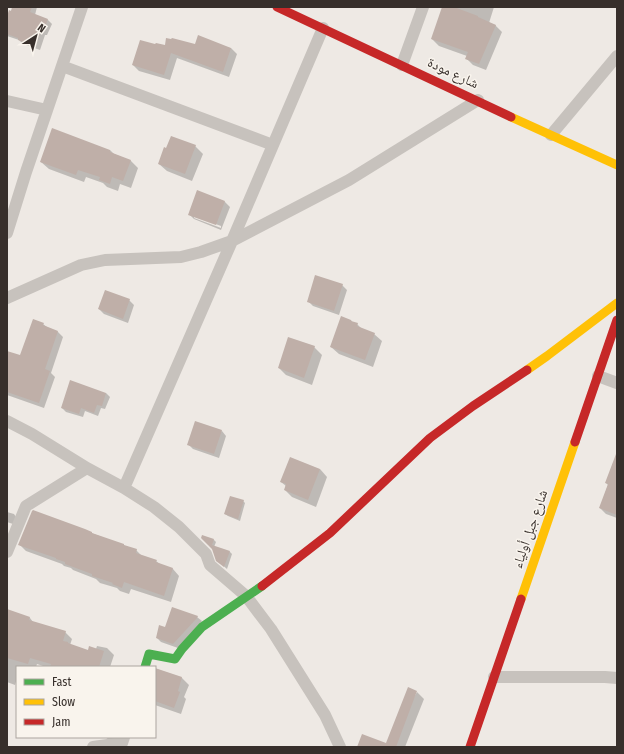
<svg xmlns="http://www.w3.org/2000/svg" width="624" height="754" font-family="'Fira Sans Condensed','Noto Naskh Arabic',sans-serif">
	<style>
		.shadow { fill: #0003; fill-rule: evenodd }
		.building { fill: #bfafa8 }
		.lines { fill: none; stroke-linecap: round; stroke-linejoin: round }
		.street { stroke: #c7c2bd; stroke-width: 12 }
		.fast { stroke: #4caf50; stroke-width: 9 }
		.slow { stroke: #ffc107; stroke-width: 9 }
		.jam { stroke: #c62828; stroke-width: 9 }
		.labels { text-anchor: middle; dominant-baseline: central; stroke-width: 3; stroke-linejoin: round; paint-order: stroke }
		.street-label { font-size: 14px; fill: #372f2b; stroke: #f9f4ed }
	</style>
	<rect width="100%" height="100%" fill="#eee9e4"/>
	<!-- shadow -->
	<path class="shadow" d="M13,7H37L35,15L48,20L52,24L47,35H45L40,50L23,44L19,40L7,36V18L11,12Z
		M443,7H494L489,23L495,25L502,32L486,70L473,65L466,58L467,56L439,46L432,39Z
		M195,45L231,48L237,54L229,77L177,58L170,80L139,71L133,65L166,47Z
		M195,146L203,154L192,181L167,171L159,164Z
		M110,150L114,154L131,161L138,168L131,188L120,184L118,191L107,187L103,183L86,177L84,182L49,169L41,162Z
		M198,192L225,202L230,207L221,230L194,219L189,214ZM194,216L221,226V228L194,218Z
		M342,285L347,290L339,315L313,306L308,301Z
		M129,300L134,305L128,323L104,314L99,309Z
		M351,320L353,323L357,324L362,329L374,334L382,341L373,367L339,354L331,347Z
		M43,324L48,328L58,332L63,337L51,373L55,377L44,408L7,395V352L21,357Z
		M314,347L322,355L312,385L286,375L279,368Z
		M106,393L110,397L105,409L101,408L98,416L85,411L83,417L66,412L62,408Z
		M222,431L226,436L219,458L193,449L188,444Z
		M320,469L327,477L316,507L292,497L285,490L286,486L281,482Z
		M617,472V518L606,514L600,508L608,485L606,483Z
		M243,501L245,503L240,521L228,516L225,514Z
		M7,512L14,514L16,517L13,524L7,522Z
		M65,523L136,550L142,556L156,561L161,565L173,569L179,576L171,602L131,589L129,594L120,591L117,588L100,583L96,579L73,570L71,568L64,566L62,564L26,551L19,544Z
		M202,538L214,540L216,542L214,547L230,552L232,554L227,569L220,563L212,548Z
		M7,610L30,618L33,622L65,632L72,639L70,645L88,651L96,649L97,646L107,648L114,655L110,667H46L37,664L36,667L21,666V667H17V678L15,685L7,682Z
		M197,617L202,621L178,648L161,642L157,638L166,629Z
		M156,669L182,678L189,685L184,697L186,699L181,714L155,705V670Z
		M417,692L424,699L405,747H358L387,744Z
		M105,737H128L109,740Z"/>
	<!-- building -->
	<path class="building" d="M12,7H32L30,12L48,19L43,32L41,31L35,47L18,40V38L7,34V16L9,10L11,11Z
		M442,7H454L478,16V17L496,25L479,64L465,59L468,52L431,39Z
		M198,35L231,48L223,72L171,53L164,75L132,65L140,40L155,44L156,43L165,45L166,38L171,39L172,38L195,44Z
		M52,128L110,150V152L131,160L123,181L112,177L110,184L99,180L100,177L78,170L76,175L40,162Z
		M171,136L196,145L185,174L158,164L164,147L166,148Z
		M197,190L225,201L216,225L188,215Z
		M315,275L343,284L334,311L307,302Z
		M105,290L130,299L123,319L98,309Z
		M341,316L351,320V321L358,323L357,326L375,333L365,360L330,347Z
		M33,319L44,323L43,325L58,331L45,369L50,371L39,403L7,392V351L20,355Z
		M288,337L315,346L304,378L278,368Z
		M70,380L106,393L102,406L97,405L94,413L81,408L79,414L61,408Z
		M195,421L222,430L214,454L187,445Z
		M616,454H617V515L599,508L608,484L605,483Z
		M290,457L320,469L308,500L284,490L286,484L280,482Z
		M230,496L244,500L238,519L224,514Z
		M33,510L85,529L92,532V533L124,544V545L137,549L136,553L157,560L156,562L173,568L164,596L124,582L122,588L112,584L113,583L92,576V574L65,564V562L56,559V558L18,545L32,511Z
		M202,535L214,539L212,545L230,551L224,567L216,561L212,549L201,538Z
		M172,607L198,616L197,618L173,644L156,638L159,625L165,627Z
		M7,609L30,617L29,620L66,631L63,641L68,642V643L88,650L89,646L104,651L99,667H50L51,664L30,658L28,664L7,658Z
		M155,668L182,677L178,691L180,692L174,708L155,701Z
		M408,687L417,691L396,747H357L362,734L386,743Z"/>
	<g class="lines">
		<!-- street -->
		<path class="street" d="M402,65L423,7
			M62,66L273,145
			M7,101L47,110
			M551,135L617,56
			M7,233L26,172L82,7
			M7,298L81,265L105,260L181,257L201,252L232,241L349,180L478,100
			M598,376L617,383
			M7,421L32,434L87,468L124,488L154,507L179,527L206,554L210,565L246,596L271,629L325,715L340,747
			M124,488L232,241L323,28
			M7,552L26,506L87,468
			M494,677H605L617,678
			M93,747L122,743L124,737"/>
		<!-- fast -->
		<path class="fast" d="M145,667L149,654L175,659L182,649L202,627L262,586"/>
		<!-- slow -->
		<path class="slow" d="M511,117L617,165
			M527,370L547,356L617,303
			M521,599L575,442"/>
		<!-- jam -->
		<path class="jam" d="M277,7L511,117
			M575,442L617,320
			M262,586L330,533L430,438L473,406L527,370
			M470,747L521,599"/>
	</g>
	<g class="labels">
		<!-- street labels -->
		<g class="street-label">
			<text transform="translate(453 73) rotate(25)">شارع مودة</text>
			<text transform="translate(530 529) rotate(-71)">شارع جبل أولياء</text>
		</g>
	</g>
	<!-- border -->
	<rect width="624" height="754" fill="none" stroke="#372f2b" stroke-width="16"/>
	<!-- legend -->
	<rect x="16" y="666" width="140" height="72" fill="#f9f4ed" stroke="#aba59f"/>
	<rect x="24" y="679" width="20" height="6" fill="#4caf50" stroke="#aba59f"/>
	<text x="52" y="686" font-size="12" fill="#372f2b">Fast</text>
	<rect x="24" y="699" width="20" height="6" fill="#ffc107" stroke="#aba59f"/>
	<text x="52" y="706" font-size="12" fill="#372f2b">Slow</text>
	<rect x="24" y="719" width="20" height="6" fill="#c62828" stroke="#aba59f"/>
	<text x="52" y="726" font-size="12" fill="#372f2b">Jam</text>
	<!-- north arrow -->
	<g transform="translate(36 36) rotate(36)" stroke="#f9f4ed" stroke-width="3" paint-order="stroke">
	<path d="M0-3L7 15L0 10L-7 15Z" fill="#372f2b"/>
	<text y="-6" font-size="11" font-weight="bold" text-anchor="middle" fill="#372f2b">N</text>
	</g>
</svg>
